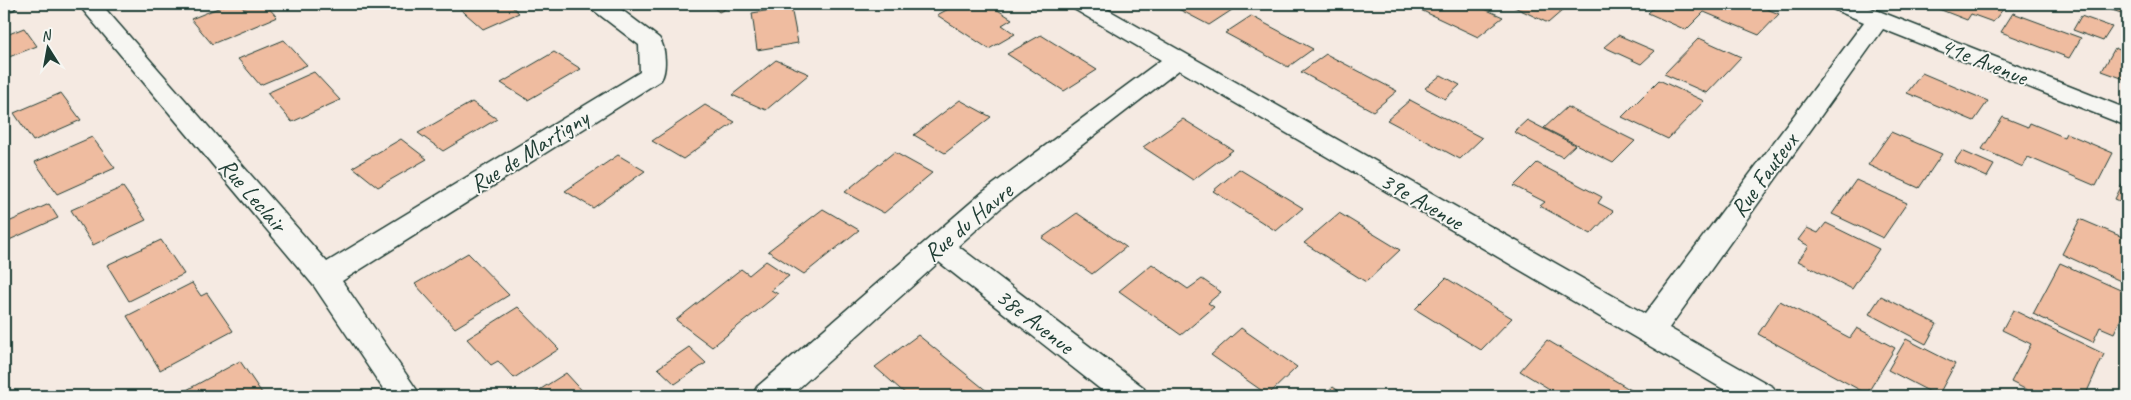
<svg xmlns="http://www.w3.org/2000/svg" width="2131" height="400" font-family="Caveat,sans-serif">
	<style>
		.building { fill: #efbca0; stroke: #1f3d34 }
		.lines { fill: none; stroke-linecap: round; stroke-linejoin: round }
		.minor-casing { stroke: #1f3d34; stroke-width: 3 }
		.minor { fill: #f6f6f2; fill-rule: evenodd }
		.labels { text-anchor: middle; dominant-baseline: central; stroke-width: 4; stroke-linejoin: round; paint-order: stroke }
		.street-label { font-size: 24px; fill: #1f3d34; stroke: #f6f6f2 }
	</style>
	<rect width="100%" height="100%" fill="#f5eae2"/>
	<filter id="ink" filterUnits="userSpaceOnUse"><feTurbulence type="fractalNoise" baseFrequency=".02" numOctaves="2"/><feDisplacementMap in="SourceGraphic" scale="10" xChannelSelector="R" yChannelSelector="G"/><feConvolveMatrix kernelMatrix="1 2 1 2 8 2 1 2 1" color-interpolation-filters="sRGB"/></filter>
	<g filter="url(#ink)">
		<!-- building -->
		<path class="building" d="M228,4H239L243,8L255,4H265L277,17L212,44L191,19Z
			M462,4H509L519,13L483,29L457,6Z
			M709,4H735L719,12Z
			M958,4H988L1012,19L1002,25L1015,34L989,49L937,15Z
			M1169,4H1228L1235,8L1209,25Z
			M1408,4H1473L1503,17L1478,37Z
			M1508,4H1570L1548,23Z
			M1658,4H1755L1779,14L1759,35L1704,12L1686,30L1648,13Z
			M1926,4H1992L2004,8L1993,22L1971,14L1967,20Z
			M2094,4H2127V15Z
			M791,7L798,43L757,50L752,13Z
			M2013,13L2081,38L2069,58L2001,32Z
			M1251,16L1313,49L1288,67L1225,33Z
			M2081,16L2112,27L2103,41L2073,30Z
			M24,28L37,46L4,59V36Z
			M1041,35L1097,70L1064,91L1007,54Z
			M1618,35L1655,51L1641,64L1604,47Z
			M1699,38L1741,57L1707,93L1664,74Z
			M284,40L307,65L260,85L238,59Z
			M2115,48L2127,53V80L2102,71Z
			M554,52L581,69L528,100L501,83Z
			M1326,54L1397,91L1373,111L1301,72Z
			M776,60L809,74L766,110L732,95Z
			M314,72L340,100L292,122L267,93Z
			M1922,73L1988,101L1974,121L1907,93Z
			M1441,75L1460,85L1445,99L1425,88Z
			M1659,80L1704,101L1668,139L1622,117Z
			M61,93L81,120L33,141L14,113Z
			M960,100L991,117L945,153L914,135Z
			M1410,100L1482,138L1460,159L1387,120Z
			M472,102L497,119L443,151L418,133Z
			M705,105L735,122L683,159L652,141Z
			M1567,107L1635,141L1613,163L1544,128Z
			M2003,117L2028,127L2030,123L2064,137L2066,133L2113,153L2096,186L2028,157L2023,167L1982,149Z
			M1183,119L1233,150L1193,180L1143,147Z
			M1527,120L1575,145L1562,157L1514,132Z
			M1891,132L1942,154L1919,188L1868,165Z
			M92,137L115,168L57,194L35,162Z
			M401,139L427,159L378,187L353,167Z
			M1962,151L1994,165L1987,177L1954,162Z
			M894,152L932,173L884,213L845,192Z
			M618,155L645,171L593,208L565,191Z
			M1537,163L1602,197L1598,203L1613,211L1591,234L1540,206L1545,202L1514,186Z
			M1239,169L1303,208L1276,231L1213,191Z
			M2127,175V204L2115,199Z
			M1856,180L1907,203L1883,238L1832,214Z
			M123,187L146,220L93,245L71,210Z
			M49,204L58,218L7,241L4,236V224Z
			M823,209L859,230L804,274L768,251Z
			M1077,213L1126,247L1092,274L1042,238Z
			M1339,213L1400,250L1366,282L1304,243Z
			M2080,219L2127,239V284L2062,254Z
			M1826,223L1879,249L1852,289L1798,261L1809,246L1798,240L1807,228L1818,233Z
			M161,240L184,274L129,301L107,265Z
			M468,253L509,295L455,328L415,284Z
			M766,261L789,276L771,290L778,294L712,347L676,320L741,269L749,275Z
			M2060,263L2127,293V306L2114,333L2100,327L2093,342L2033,314Z
			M1152,264L1188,289L1202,279L1221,292L1208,303L1214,307L1181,335L1119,291Z
			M1446,278L1512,318L1481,350L1415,309Z
			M192,283L201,296L207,293L233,331L160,370L127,316Z
			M1881,296L1937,324L1926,344L1869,314Z
			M1780,301L1850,338L1857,328L1895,348L1867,394L1758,334Z
			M518,307L559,349L514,378L498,361L491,365L467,339Z
			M2013,310L2104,354L2085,396H2039L2011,382L2031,344L2002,330Z
			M1241,328L1297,367L1268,395L1211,355Z
			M918,335L993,396H908L875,367Z
			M1906,339L1955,364L1938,396L1888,370Z
			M1547,340L1641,396H1561L1520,371Z
			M689,347L706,363L675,384L658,368Z
			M240,361L264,396H185L183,392Z
			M566,373L587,396H530Z
			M1333,387L1346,396H1323Z"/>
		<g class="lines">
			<!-- minor casing -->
			<g class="minor-casing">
				<path id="minor" d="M4,4H17L14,9L4,12Z
					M78,4H101L327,262L640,72L639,45L592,9L589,4H614L659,38C666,47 667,71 661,80L342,281L421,396H388L314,286Z
					M1071,4H1098L1645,314L1864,22L1833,9L1830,4H1861L2127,109V126L1883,29L1669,328L1773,387L1778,396H1735L1179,70L1003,206L958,246L1143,387L1148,396H1109L939,262L790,396H752L757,387L983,192L1161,60L1074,9Z"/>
			</g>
			<!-- minor -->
			<use href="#minor" class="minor"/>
		</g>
	</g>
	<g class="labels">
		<!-- street labels -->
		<g class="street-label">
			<text transform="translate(1984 61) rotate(22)">41e Avenue</text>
			<text transform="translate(529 151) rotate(-32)">Rue de Martigny</text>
			<text transform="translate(1764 175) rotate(-54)">Rue Fauteux</text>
			<text transform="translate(253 195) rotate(49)">Rue Leclair</text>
			<text transform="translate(1422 201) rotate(30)">39e Avenue</text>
			<text transform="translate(968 222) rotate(-40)">Rue du Havre</text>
			<text transform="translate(1035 321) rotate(38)">38e Avenue</text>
		</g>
	</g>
	<!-- margin -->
	<rect width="2131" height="400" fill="none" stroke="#f6f6f2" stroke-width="20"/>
	<rect x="10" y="10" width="2111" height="380" fill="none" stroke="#1f3d34" stroke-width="2" filter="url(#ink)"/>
	<!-- north arrow -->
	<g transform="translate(48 48) rotate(349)" stroke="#f6f6f2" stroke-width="4" paint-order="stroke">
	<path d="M0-4L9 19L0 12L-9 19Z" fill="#1f3d34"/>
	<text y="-8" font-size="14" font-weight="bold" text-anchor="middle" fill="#1f3d34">N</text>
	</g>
</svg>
